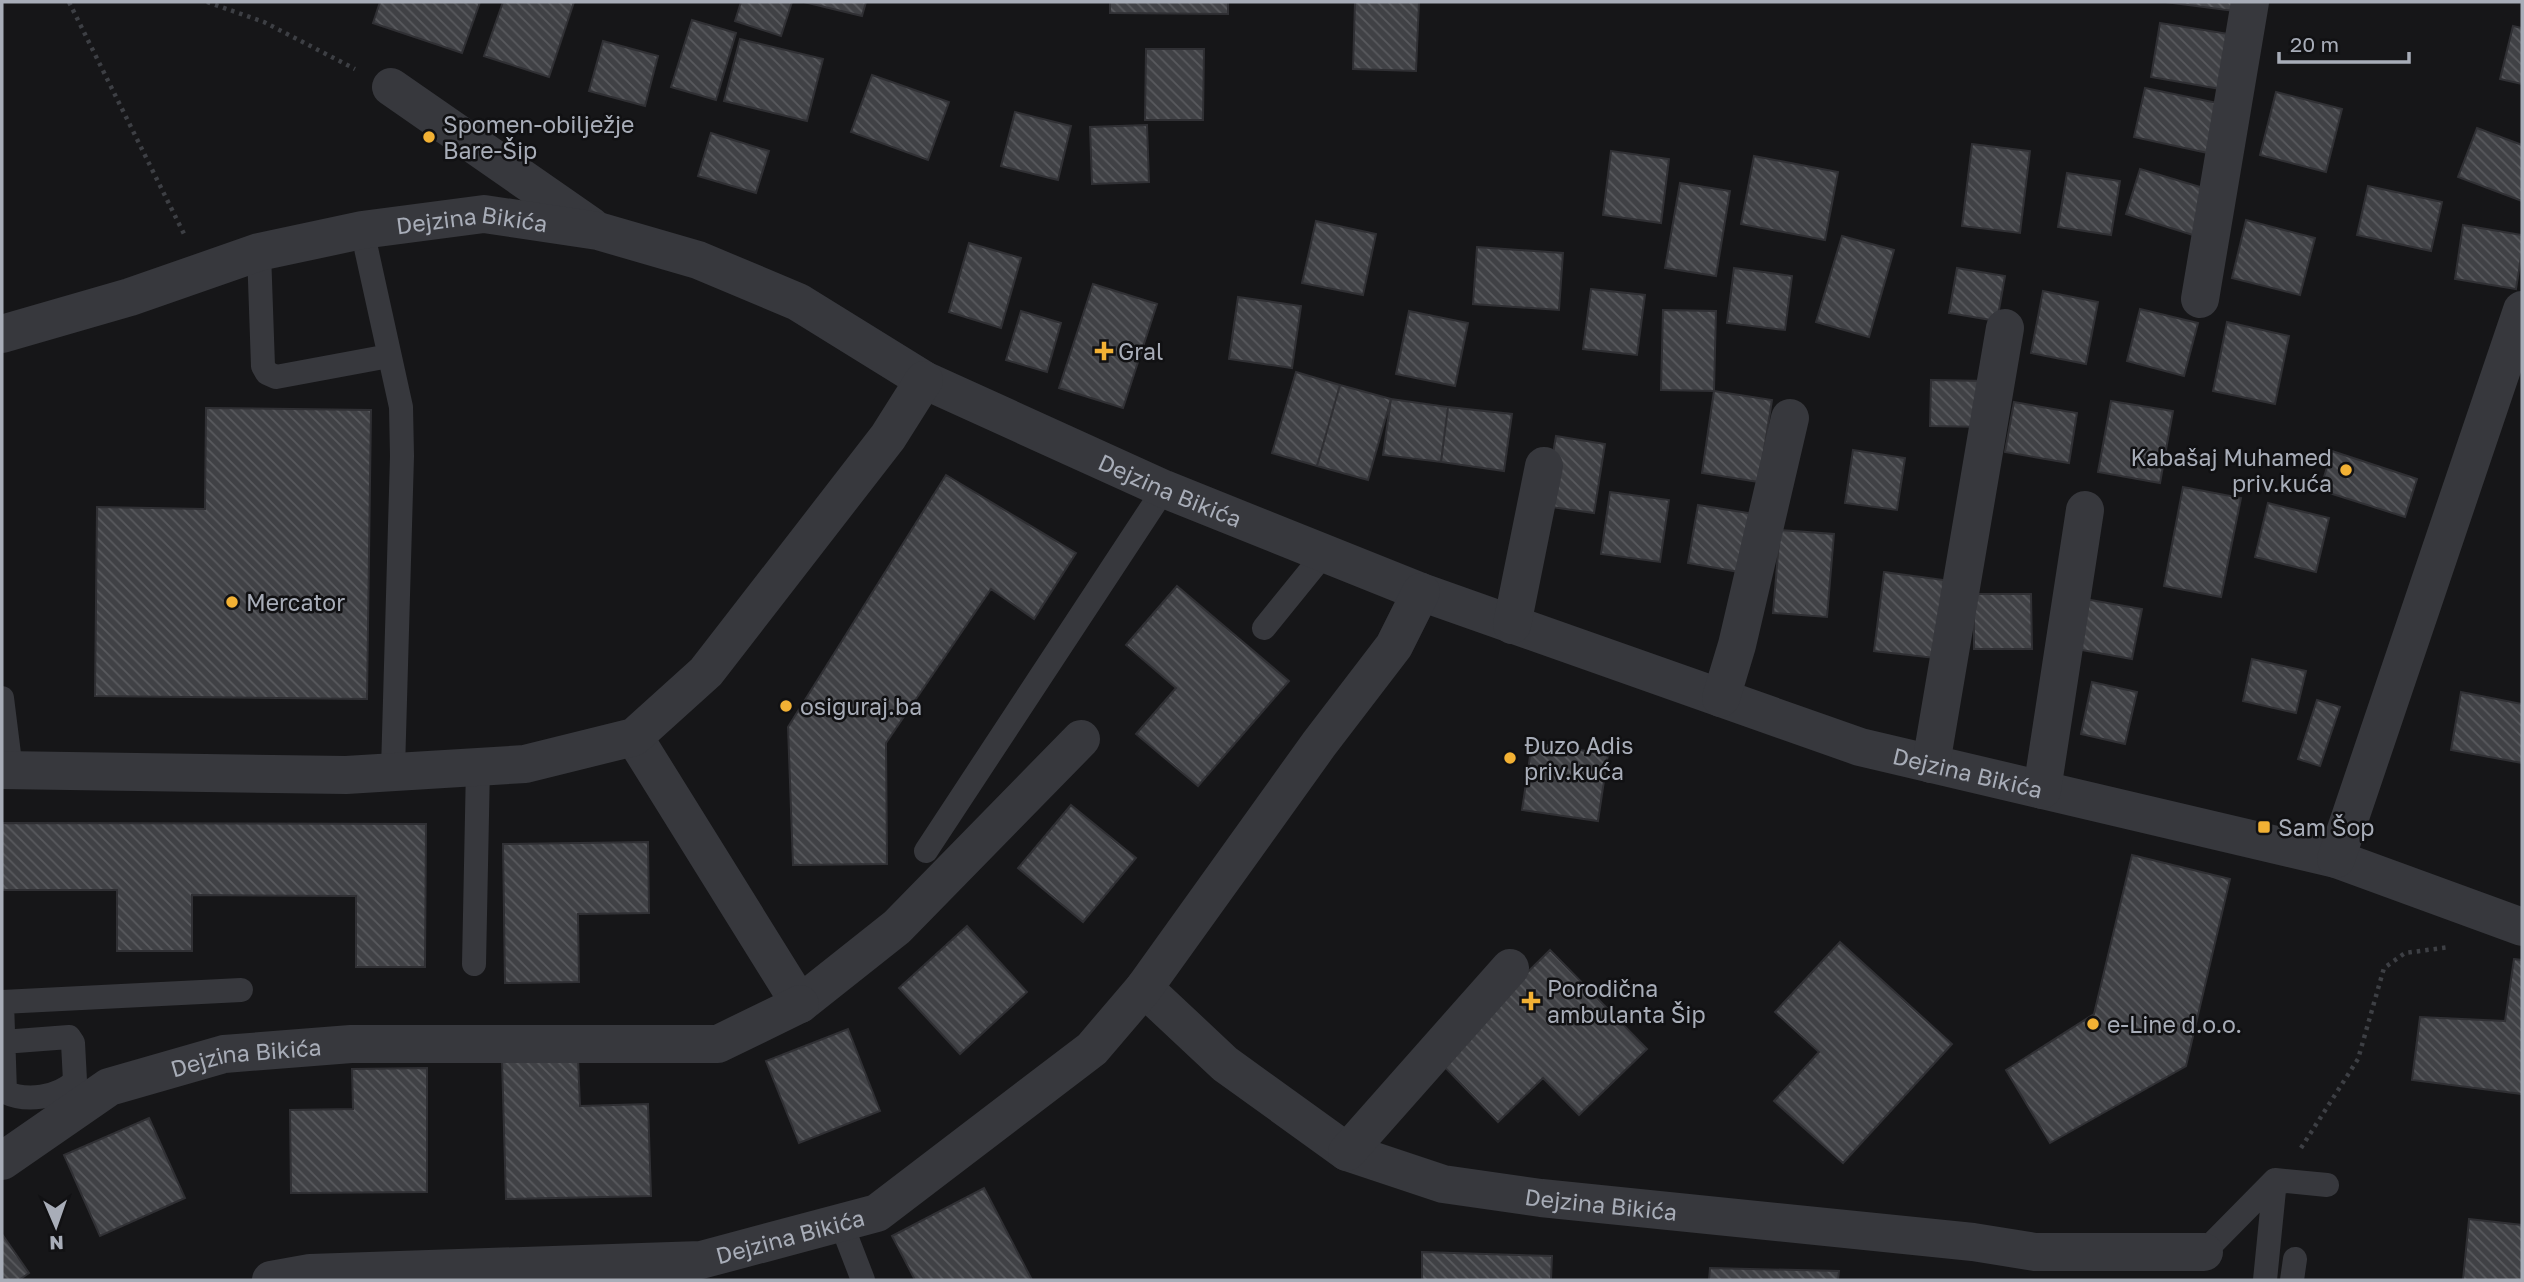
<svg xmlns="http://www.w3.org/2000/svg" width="2524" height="1282" font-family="'Golos Text',sans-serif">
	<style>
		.building { fill: url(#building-back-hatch); stroke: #303034; stroke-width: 2 }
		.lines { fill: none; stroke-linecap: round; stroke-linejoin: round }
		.path { stroke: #3d3f44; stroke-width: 4.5; stroke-dasharray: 3.5 5; stroke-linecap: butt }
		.lane { stroke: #37383d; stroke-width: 24 }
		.street { stroke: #37383d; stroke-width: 38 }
		.poi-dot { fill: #f2b134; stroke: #111113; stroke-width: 2.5 }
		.labels { text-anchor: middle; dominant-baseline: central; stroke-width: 5; stroke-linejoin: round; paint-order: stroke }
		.poi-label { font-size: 23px; fill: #a8adb8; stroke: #111113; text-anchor: start }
		.street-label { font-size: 23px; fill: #a8adb8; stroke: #111113 }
	</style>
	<defs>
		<pattern id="building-back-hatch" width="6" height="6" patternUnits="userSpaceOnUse" patternTransform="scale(1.75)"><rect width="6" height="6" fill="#404145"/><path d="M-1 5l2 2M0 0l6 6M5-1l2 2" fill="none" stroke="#595a5e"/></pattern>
	</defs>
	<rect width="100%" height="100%" fill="#161618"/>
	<!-- building -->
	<path class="building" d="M380,2H480L462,53L373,23Z
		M503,2H574L549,77L484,56Z
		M741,2H792L781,36L735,21Z
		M804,2H866L862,16Z
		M1110,2H1228V14L1110,13Z
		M1355,2H1419L1416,71L1353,69Z
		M2165,2H2235L2234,11Z
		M692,20L736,33L716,100L671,87Z
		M2160,23L2235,35L2226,90L2151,77Z
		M2513,26L2522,28V84L2500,79Z
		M740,39L823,59L807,121L724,101Z
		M603,41L658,56L645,106L589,91Z
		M1146,49H1204L1203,120H1145Z
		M872,75L949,102L928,160L851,132Z
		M2145,88L2227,105L2217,155L2134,137Z
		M2276,92L2342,109L2326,172L2260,155Z
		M1015,112L1071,126L1058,180L1001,166Z
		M1147,125L1149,182L1092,184L1090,127Z
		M2477,128L2522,145V201L2458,177Z
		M711,133L769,151L756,193L698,176Z
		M1972,144L2030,151L2020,233L1962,226Z
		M1611,151L1669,159L1661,223L1603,215Z
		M1754,156L1838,172L1825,240L1741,224Z
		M2140,169L2210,190L2196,236L2126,214Z
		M2067,173L2120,181L2111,235L2058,227Z
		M1680,183L1730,191L1716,276L1665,268Z
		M2368,186L2442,202L2431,251L2357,235Z
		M2246,220L2315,238L2300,295L2232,278Z
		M1316,221L1376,234L1363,295L1302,283Z
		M2463,225L2522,235V251L2516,289L2455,279Z
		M1842,236L1894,250L1869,337L1816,322Z
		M969,243L1021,258L1001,328L949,312Z
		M1477,247L1563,253L1559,310L1473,304Z
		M1734,268L1792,276L1785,330L1727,323Z
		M1957,268L2005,276L1997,321L1949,313Z
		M1093,284L1157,304L1123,408L1059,388Z
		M1591,289L1645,295L1637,355L1583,349Z
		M2043,291L2098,302L2086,364L2031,353Z
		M1238,297L1301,306L1292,368L1229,359Z
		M2140,309L2198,323L2184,376L2127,361Z
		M1663,310L1716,311L1714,391L1661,390Z
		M1021,311L1061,323L1047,372L1006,360Z
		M1409,311L1468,323L1455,386L1396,374Z
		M2227,322L2289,336L2275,404L2213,391Z
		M1296,372L1340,385L1317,466L1272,453Z
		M1931,380L1989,381L1987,427L1930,426Z
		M1340,385L1391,399L1368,480L1317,466Z
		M1714,391L1772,400L1759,482L1702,473Z
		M1391,399L1448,407L1441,462L1383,455Z
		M2111,401L2173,411L2160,483L2098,472Z
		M2014,402L2077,413L2069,463L2005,452Z
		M1448,407L1512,414L1504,471L1441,462Z
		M206,408L371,410L367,699L95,696L97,507L205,509Z
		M1556,436L1605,444L1594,513L1544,506Z
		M1853,450L1905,458L1897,510L1845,503Z
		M2332,451L2417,479L2405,517L2320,490Z
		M946,475L1076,553L1034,619L991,589L886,743L887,864L793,865L788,727Z
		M2183,487L2241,498L2221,597L2164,586Z
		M1610,492L1669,500L1660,562L1601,554Z
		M2268,503L2329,518L2316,572L2255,557Z
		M1698,505L1761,515L1750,574L1688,563Z
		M1780,530L1834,534L1827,617L1773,613Z
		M1884,572L1944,580L1935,658L1874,651Z
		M1177,586L1289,681L1198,786L1136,734L1176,688L1126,645Z
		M1974,594H2031L2032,649H1974Z
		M2085,599L2142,609L2132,659L2076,649Z
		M2252,659L2306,671L2296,713L2243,701Z
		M2092,682L2137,692L2125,744L2081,734Z
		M2461,692L2522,704V763L2451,750Z
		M2317,700L2340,707L2320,766L2298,759Z
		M1532,743L1608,754L1598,821L1522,810Z
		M1071,805L1136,858L1083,922L1018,868Z
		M2,823L426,824L425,967H356V896L192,895V951H117V890H2Z
		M648,842L649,913L578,914L579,982L505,983L503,844Z
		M2132,855L2230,879L2186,1066L2050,1143L2006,1070L2094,1014Z
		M967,926L1027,992L960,1054L899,988Z
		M1840,942L1952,1044L1843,1163L1774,1101L1819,1052L1775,1012Z
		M1550,950L1647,1049L1579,1115L1543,1078L1498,1122L1438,1060Z
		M2514,959L2522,960V1094L2412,1080L2420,1017L2505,1021Z
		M848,1029L880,1111L799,1143L766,1061Z
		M578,1058L580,1106L648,1104L651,1196L506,1199L502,1060Z
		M427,1068V1192L291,1193L290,1110L353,1109L352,1069Z
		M149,1118L185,1198L100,1236L64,1155Z
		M984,1188L1032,1280H915L892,1236Z
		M2469,1219L2522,1225V1280H2463Z
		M2,1234L29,1273L19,1280H2Z
		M1422,1252L1552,1256L1551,1280H1422Z
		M1710,1268L1839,1271L1838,1280H1709Z"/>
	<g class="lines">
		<!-- path -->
		<path class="path" d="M69,2L185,236
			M207,2L264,22L355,69
			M2301,1148L2358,1059L2384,968L2405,953L2450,947"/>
		<!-- lane -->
		<path class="lane" d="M362,230L401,407L402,456L393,770
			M259,252L263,366L267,373L276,377L389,356
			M1264,628L1324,554
			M2,698L11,770
			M926,851L1164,489
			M474,964L478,766
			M2,1002L5,1092C26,1102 58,1098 75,1081L73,1043L69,1037L3,1042
			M2,1002L241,990
			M841,1223L863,1280
			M2204,1252L2275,1180
			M2265,1280L2275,1180L2327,1185
			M2292,1280L2295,1259"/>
		<!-- street -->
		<g class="street">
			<path d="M391,87L591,226"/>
			<path d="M2200,299L2250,2"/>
			<path id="s1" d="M2,334L130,297L259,252L362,230L484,214L598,231L698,260L798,302L924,380L1164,489L1421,592L1860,747L2336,859L2522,927"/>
			<path d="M1512,625L1544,466"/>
			<path d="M1721,698L1737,645L1790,418"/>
			<path d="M634,737L800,1004L897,927L1081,739"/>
			<path d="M1931,764L2005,328"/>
			<path d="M2,770L346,775L525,764L634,737L706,672L888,437L924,380"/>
			<path d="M2042,790L2085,510"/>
			<path d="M2336,859L2522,310"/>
			<path id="s2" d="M1144,988L1225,1064L1347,1152L1443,1184L1541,1198L1973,1242L2035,1252H2204"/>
			<path d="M1347,1152L1510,968"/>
			<path id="s3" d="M2,1161L109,1087L224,1054L351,1044H718L800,1004"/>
			<path id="s4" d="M271,1280L310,1273L701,1260L877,1213L1092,1049L1144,988L1319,744L1394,646L1421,592"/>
		</g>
	</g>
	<!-- markers -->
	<g class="poi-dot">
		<circle cx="429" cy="137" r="7"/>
		<path d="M1100.5 340.5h7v7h7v7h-7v7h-7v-7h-7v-7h7z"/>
		<circle cx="2346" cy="470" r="7"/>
		<circle cx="232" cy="602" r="7"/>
		<circle cx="786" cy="706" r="7"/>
		<circle cx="1510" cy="758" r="7"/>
		<rect x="2257" y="820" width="14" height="14" rx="3.5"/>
		<path d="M1527.5 990.5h7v7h7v7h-7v7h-7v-7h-7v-7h7z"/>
		<circle cx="2093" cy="1024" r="7"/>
	</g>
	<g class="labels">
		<!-- poi labels -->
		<g class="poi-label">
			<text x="443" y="124">Spomen-obilježje<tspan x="443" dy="26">Bare-Šip</tspan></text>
			<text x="1118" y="351">Gral</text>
			<text x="2332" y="457" text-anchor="end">Kabašaj Muhamed<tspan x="2332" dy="26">priv.kuća</tspan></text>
			<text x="246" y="602">Mercator</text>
			<text x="800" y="706">osiguraj.ba</text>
			<text x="1524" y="745">Đuzo Adis<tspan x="1524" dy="26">priv.kuća</tspan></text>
			<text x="2278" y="827">Sam Šop</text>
			<text x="1547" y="988">Porodična<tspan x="1547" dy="26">ambulanta Šip</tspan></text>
			<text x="2107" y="1024">e-Line d.o.o.</text>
		</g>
		<!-- street labels -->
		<g class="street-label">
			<text stroke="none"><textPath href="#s1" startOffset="486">Dejzina Bikića</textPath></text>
			<text stroke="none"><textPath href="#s1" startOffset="1244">Dejzina Bikića</textPath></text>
			<text stroke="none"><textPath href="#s1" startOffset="2091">Dejzina Bikića</textPath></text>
			<text stroke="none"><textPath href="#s3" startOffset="271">Dejzina Bikića</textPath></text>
			<text stroke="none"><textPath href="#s2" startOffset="522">Dejzina Bikića</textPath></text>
			<text stroke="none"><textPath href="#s4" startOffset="523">Dejzina Bikića</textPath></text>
		</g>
	</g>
	<!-- border -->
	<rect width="2524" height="1282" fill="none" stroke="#a8adb8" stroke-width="7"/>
	<!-- north arrow -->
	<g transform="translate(56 1226) rotate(178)" stroke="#111113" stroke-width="5" paint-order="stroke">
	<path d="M0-5L12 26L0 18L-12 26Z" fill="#a8adb8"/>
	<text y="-10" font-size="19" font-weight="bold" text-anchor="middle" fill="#a8adb8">N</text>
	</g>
	<!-- scale -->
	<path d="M2279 52v10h130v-10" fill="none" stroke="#a8adb8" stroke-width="3.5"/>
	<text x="2290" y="52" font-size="21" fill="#a8adb8" stroke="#111113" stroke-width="5" paint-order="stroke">20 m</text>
</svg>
